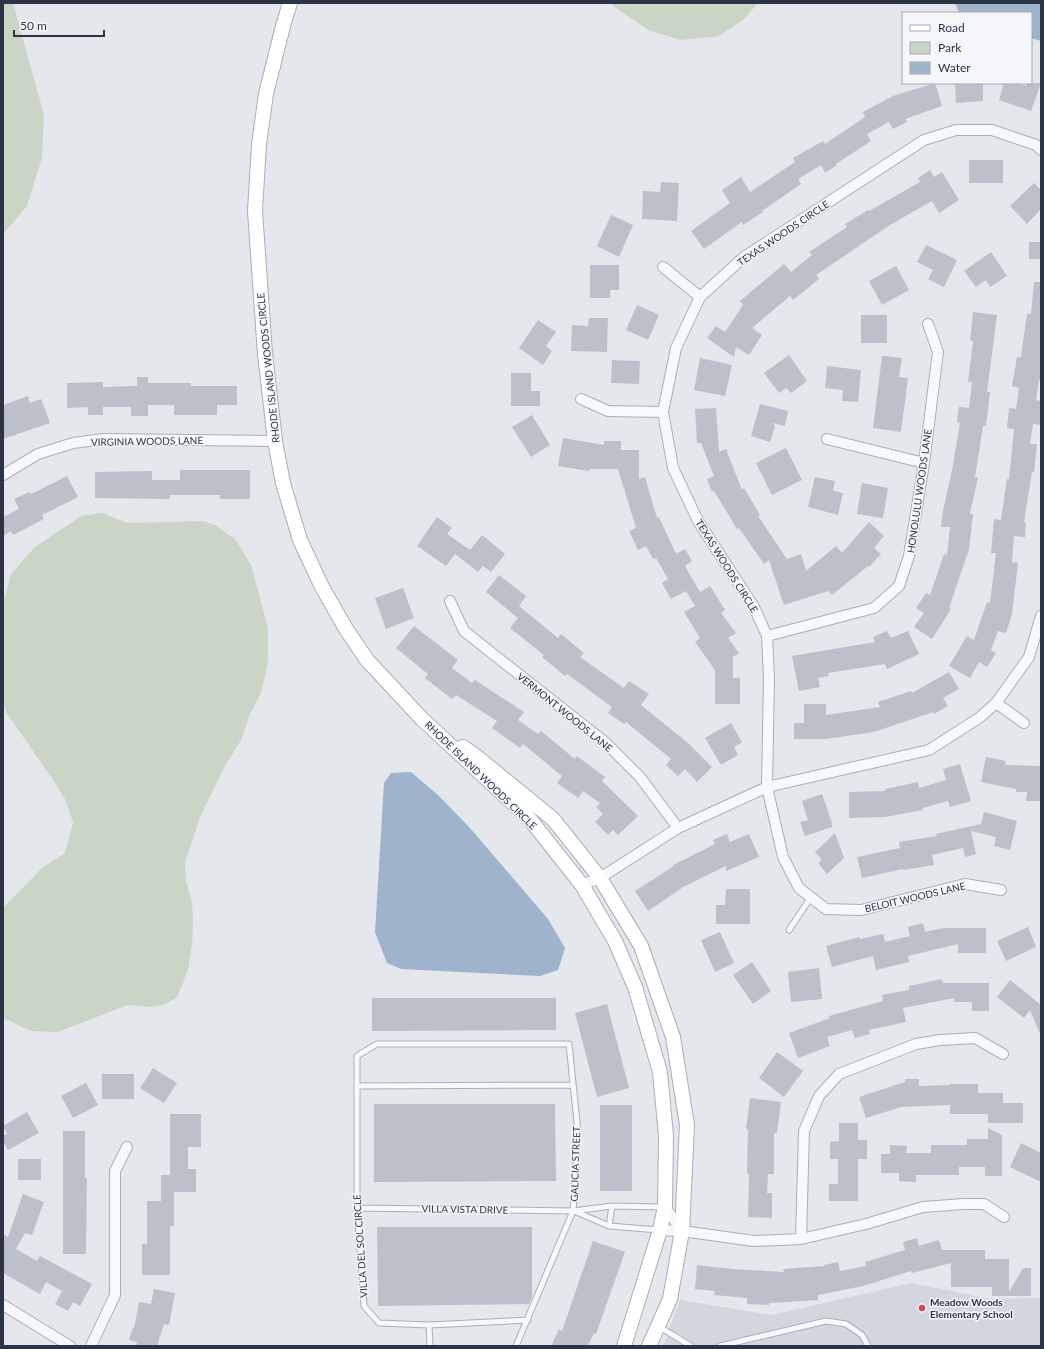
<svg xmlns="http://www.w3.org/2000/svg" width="1044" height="1349" font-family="Lato,sans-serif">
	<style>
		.built { fill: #d2d6de }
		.green { fill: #c9d6c5 }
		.water { fill: #9fb4cc }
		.building { fill: #bbc0ca }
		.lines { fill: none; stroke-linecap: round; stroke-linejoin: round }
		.lane-casing { stroke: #a9aeb7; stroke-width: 7 }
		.street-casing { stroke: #a9aeb7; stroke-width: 12 }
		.secondary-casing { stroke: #a9aeb7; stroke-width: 16 }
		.lane { stroke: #f7f8fa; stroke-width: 5 }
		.street { stroke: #f7f8fa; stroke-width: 10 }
		.secondary { stroke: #fff; stroke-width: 14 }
		.poi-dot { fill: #d1495b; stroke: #f4f6f9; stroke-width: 1.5 }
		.labels { text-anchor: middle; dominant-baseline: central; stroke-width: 3; stroke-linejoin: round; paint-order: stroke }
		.street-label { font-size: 10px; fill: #2b3445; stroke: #f4f6f9 }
		.poi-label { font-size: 10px; font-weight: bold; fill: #2b3445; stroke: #f4f6f9; text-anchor: start }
	</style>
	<rect width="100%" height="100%" fill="#e4e7ec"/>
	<!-- built -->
	<path class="built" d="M911,1283L991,1299L1041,1298V1346H663L680,1300L772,1315Z"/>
	<!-- green -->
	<path class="green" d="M3,3H13L44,115L42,158L27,206L3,234Z
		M609,3H758L743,20L719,36L680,40L648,30Z
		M102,513L128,523L203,521L215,525L236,540L251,565L259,594L268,628V662L261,693L250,714L241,740L225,766L201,815L185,862L186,881L192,902L193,924L192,944L188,970L177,997L164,1005L150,1007L128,1005L57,1032L31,1031L3,1018V908L42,868L65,853L73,822L65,799L49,774L6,712L3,701V604L11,574L35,547L81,516Z"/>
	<!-- water -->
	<path class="water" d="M955,3H1041V41L1031,38V13H959Z
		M411,772L438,795L470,828L548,919L565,948L558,970L540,976L401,969L387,963L375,932L384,783L391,773Z"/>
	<!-- building -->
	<path class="building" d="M935,83L942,106L905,119L907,122L893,129L889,122L867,134L871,141L836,164L837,165L825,173L821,165L798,179L801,184L762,211L763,212L743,225L742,222L704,249L691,231L730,203L722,190L741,177L750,192L795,162L793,158L823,141L825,144L865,117L863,112L893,96Z
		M955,83H983V101L956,103Z
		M1004,83H1017L1026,86L1027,83H1041L1031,111L999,100Z
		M969,160H1003V183H969Z
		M930,170L934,177L942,172L959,200L939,213L932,201L890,225L816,275L819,279L793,300L790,296L752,328L762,335L749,355L736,347L734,357L707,338L716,326L725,332L743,305L740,301L784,264L791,272L812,255L809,252L847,227L845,224L868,210L869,211L920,182L918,178Z
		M661,182L679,183L677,221L642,219L643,191L660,192Z
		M1034,183L1041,190V209L1027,224L1010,206Z
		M611,215L633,225L619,257L597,246Z
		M1029,242H1041V259H1029Z
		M926,245L957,260L944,287L928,279L933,270L917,262Z
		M991,252L1007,276L990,287L986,280L976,287L964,271Z
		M590,265H619V290H610V298H590Z
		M896,266L909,290L882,305L869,281Z
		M1034,282H1041V380H1039L1036,400L1041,401V425L1033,424L1030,444H1037L1034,472H1032L1024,522H1026L1025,537L1014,536L1012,562L1018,563L1012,614L1006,633L998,631L991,650L996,653L987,667L979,662L970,678L949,666L967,636L974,640L987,602L990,603L996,553H991L994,519L1001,520L1007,479H1009L1014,429L1007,428L1009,408L1016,409L1019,388L1012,386L1017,357H1021L1027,314H1031Z
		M637,305L659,315L648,340L626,330Z
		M973,312L997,315L987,392H990L986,426H983L975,477H978L970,514H973L969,549L949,608L951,609L932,639L914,627L924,613L916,608L926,593L930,595L944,554L947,555L950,527H941L943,511L952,470L960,423L957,422L959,407L969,408L972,382H968L973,341L970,340Z
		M861,315H887V343H861Z
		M589,318H608L607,352L571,351L572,325L588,326Z
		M538,320L556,332L546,346L552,351L543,365L519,348Z
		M789,355L807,381L791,393L786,388L779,393L764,373Z
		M882,356L902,358L899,377L908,378L901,432L873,428Z
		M700,358L732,365L725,396L694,390Z
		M612,360L640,361L639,384L611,383Z
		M827,366L861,370L858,402L842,401L843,390L825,388Z
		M511,373H531V391H540V406H511Z
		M137,377H148V383H191V386H237V405H217V415H174V405H148V416H131V407H103V415H88V407L67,408V383L103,382V387L137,386Z
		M28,396L30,403L41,399L50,423L3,439V405Z
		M760,404L788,411L785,426L773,423L775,426L770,442L751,436Z
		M716,408L719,452L726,449L742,490L744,488L760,515L758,516L787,559L801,554L806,571L836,546L842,553L869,522L884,536L874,548L881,554L869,567L868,566L832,595L828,591L784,605L769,560L764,564L739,528L737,529L714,491L712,492L707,479L714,476L701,443H697L695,409Z
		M532,415L550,445L531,457L512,427Z
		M563,438L604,445V441H621V450H639V479L645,477L657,518L659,517L676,554L685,549L692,561L685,566L700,592L710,586L725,610L721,613L736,633L728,638L739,653L733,657V678H740V704H715V670L695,642L700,638L684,612L695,606L686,591L671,599L662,583L668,579L656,558L653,559L646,546L638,550L629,531L636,528L618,469H590L589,471L558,466Z
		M786,448L802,480L772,495L756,463Z
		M180,470H250V499H220V495H170V499L95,498V472L152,471V480H180Z
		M67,476L78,497L42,515L44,519L13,535L11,531L3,536V517L19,509L14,499L30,492L31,494Z
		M815,477L835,481L833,491L843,493L838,515L808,507Z
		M862,483L888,488L883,518L857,514Z
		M437,517L452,528L447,534L470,550L482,535L505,554L491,572L483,566L478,572L455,554L446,566L417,546Z
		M499,575L526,596L519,606L558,638L561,634L584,653L580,657L624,688L629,681L649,694L641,705L688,743L712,767L697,782L685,769L678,776L666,765L671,759L626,722L624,724L608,713L612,707L567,674L565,676L542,657L544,655L510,628L518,618L486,592Z
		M403,588L414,618L386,629L375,598Z
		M414,626L458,660L452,668L472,683L475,680L524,712L518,720L538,734L541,731L575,759L577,756L605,777L602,781L638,816L618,835L613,830L608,835L595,822L603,814L596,807L600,803L583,791L578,798L557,783L562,776L523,744L520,748L492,728L497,721L456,695L452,699L425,678L428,674L396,648Z
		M887,631L891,638L908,631L919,654L887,669L885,664L828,673L829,676L818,678L820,687L799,691L792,656L875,642L873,637Z
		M949,672L959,689L943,698L948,706L934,714L933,712L874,732L826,739H794V723H804V704H826V715L880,707L878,702L911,691L912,693Z
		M731,723L742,742L734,747L738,755L721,765L705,738Z
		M986,757L1006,761L1005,765L1041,766V801H1026L1027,792H1016V789L981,782Z
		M960,764L971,801L950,807L948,801L923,808V810L885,817L849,818V792L885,791V789L918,782L919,788L946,780L943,769Z
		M822,794L832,823V827L805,836L800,822L808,820L802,801Z
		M984,812L1017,821L1010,850L994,846L996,837L971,831L976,854L965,857L963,848L932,855L934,865L903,870V869L862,878L857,857L900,848L899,842L937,836L936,834L981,824Z
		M835,833L844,858L827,874L818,863L822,860L815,852Z
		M727,834L730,842L749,834L759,857L726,871V866L681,888H682L648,911L635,891L674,866L673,865L715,844L713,840Z
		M726,889H750V924H716V905H725Z
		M923,923L925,932L943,928H986V953H958V944L908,956L909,962L876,970L873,956L832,967L826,946L859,937L860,939L883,934L885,942L910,936L908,927Z
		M1028,927L1036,947L1006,961L997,941Z
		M720,932L734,963L715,972L701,940Z
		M752,962L771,991L753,1004L733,975Z
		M819,968L822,999L791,1002L788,972Z
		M942,979L943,983H989V1011H972V1002H954V998L903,1008L906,1022L869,1030L870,1034L855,1038L852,1030L827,1037L830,1046L798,1058L789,1033L830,1018L829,1016L883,1001L882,995L909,990V986Z
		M1010,980L1041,1005V1036L1030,1010L1024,1018L997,997Z
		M372,998H556V1030L372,1031Z
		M607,1004L629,1088L597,1097L575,1013Z
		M777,1052L803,1071L784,1097L759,1078Z
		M153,1068L177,1083L164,1103L140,1088Z
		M102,1074H134V1099H102Z
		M905,1079H919V1086L950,1085V1084H978V1093H1003V1103H1023V1123H988V1114H950V1105L901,1107L866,1118L859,1097L905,1082Z
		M86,1083L98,1105L73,1118L61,1096Z
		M750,1098L781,1102L777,1133H774V1174H768L767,1193H772V1218L748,1217L749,1174H747L748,1129H746Z
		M374,1104H555L556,1181L374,1182Z
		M600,1105H632V1191H600Z
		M27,1112L39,1133L8,1150L3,1142V1136L7,1134L3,1126Z
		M170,1114H201V1147H188V1169H196V1192H174V1226H170V1275H142V1244H147V1201H161V1175H170Z
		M839,1123H858V1140H867V1159H858V1201H829V1184H838V1159H830V1142L839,1141Z
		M988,1128L1002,1135V1176H985V1167H959V1175H916V1182L899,1181V1173H881V1154H890V1145L907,1146L906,1153H931V1145H967V1139H988Z
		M63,1131H85V1178H87L86,1254H63Z
		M1021,1143L1041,1153V1182L1010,1167Z
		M18,1159H41V1180H18Z
		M23,1194L44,1202L32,1235L25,1233L16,1249L37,1261L40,1256L92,1284L80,1306L73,1302L68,1311L55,1304L62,1291L46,1282L40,1294L3,1273V1234L8,1237Z
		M377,1227H532V1297L529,1304L378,1306Z
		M917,1238L919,1246L939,1240L942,1250H985V1259H1009V1292L1023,1268H1031V1296H992V1287H951V1263L912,1273L911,1271L863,1286L818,1295V1300L769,1303V1305L747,1304V1298L714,1295L715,1291L695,1289L697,1265L732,1269L784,1272L783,1269L824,1266V1265L838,1262L840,1271L866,1266L865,1262L905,1250L903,1242Z
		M593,1241L625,1252L596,1334L594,1333L588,1346H551L559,1329L562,1331Z
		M154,1289L175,1293L169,1325L164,1324L157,1346H136L137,1342L129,1340L133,1327L134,1328L139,1302L151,1304Z"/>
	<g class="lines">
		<!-- lane casing -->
		<g class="lane-casing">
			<path id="lane" d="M789,930L811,897
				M357,1086L573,1085
				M357,1208L573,1211L612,1206L663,1207
				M574,1211L609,1226L659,1230
				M609,1226L612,1206
				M429,1325L430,1346
				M658,1326L691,1346
				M516,1346L573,1211L578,1132L569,1044H377L357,1056V1208L364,1306L379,1323L429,1325L528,1320
				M720,1346L826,1321L846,1324L862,1335L868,1346"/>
		</g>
		<!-- street casing -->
		<g class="street-casing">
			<path id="street" d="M663,267L700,297
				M581,399L608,411L663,412
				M827,439L924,463
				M3,475L38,454L73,443L104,439L275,441
				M450,601L464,631L606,743L640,777L678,828
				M767,636L874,608L899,586L909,556L924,463L938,352L928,324
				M996,703L1024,723
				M582,885L600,878L678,828L767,787L929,750L979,718L996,703L1029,657L1041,616
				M1001,890L965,884L861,910L826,909L799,888L783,857L767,787L769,678L767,636L754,607L698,521L673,468L663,412L676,348L700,297L744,257L924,140L956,130H992L1036,145L1041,150
				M665,1207L682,1231
				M660,1230L682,1231L754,1241L801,1239L866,1224L923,1207L964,1204H984L1004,1217
				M801,1239L804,1131L819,1096L839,1074L916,1044L940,1040L975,1038L1003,1054
				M3,1305L70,1346
				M91,1346L115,1295V1171L127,1147"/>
		</g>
		<!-- secondary casing -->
		<g class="secondary-casing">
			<path id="secondary" d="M290,3L283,26L266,94L259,144L255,211L265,354L275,441L283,483L300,540L322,587L346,629L367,660L422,719L529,818L582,885L615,941L635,987L660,1072L666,1136L665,1207L660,1230L624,1346
				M463,747L477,757L553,819L600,878L641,946L673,1037L687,1125L682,1231L670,1299L649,1346"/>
		</g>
		<!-- lane -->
		<use href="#lane" class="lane"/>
		<!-- street -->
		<use href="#street" class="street"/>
		<!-- secondary -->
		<use href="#secondary" class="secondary"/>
	</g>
	<!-- markers -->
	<circle class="poi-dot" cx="922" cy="1308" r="4"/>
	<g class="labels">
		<!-- street labels -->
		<g class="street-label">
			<text transform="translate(783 233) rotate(-34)">TEXAS WOODS CIRCLE</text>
			<text transform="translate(268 368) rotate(-96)">RHODE ISLAND WOODS CIRCLE</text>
			<text transform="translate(147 441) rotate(-1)">VIRGINIA WOODS LANE</text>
			<text transform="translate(919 491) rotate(-82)">HONOLULU WOODS LANE</text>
			<text transform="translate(727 566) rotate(58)">TEXAS WOODS CIRCLE</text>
			<text transform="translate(565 712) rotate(39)">VERMONT WOODS LANE</text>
			<text transform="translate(481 775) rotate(44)">RHODE ISLAND WOODS CIRCLE</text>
			<text transform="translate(915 897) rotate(-13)">BELOIT WOODS LANE</text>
			<text transform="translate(575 1164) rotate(-88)">GALICIA STREET</text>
			<text transform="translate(465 1209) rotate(1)">VILLA VISTA DRIVE</text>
			<text transform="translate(360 1246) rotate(-94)">VILLA DEL SOL CIRCLE</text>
		</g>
		<!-- poi labels -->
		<g class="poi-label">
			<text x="930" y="1302">Meadow Woods<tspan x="930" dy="12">Elementary School</tspan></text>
		</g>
	</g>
	<!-- border -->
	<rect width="1044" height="1349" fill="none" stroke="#2b3445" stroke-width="8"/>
	<!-- legend -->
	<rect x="902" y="12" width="130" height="72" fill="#f4f6f9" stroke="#a4a8b1"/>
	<rect x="910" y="25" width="20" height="6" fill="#ffffff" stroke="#a4a8b1"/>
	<text x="938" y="32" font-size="12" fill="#2b3445">Road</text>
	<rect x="910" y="42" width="20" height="12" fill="#c9d6c5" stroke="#a4a8b1"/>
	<text x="938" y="52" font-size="12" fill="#2b3445">Park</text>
	<rect x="910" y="62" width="20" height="12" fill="#9fb4cc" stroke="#a4a8b1"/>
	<text x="938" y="72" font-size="12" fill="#2b3445">Water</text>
	<!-- scale -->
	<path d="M14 30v6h90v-6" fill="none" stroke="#2b3445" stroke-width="2"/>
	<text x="20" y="30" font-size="12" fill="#2b3445" stroke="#f4f6f9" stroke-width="3" paint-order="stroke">50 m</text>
</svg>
